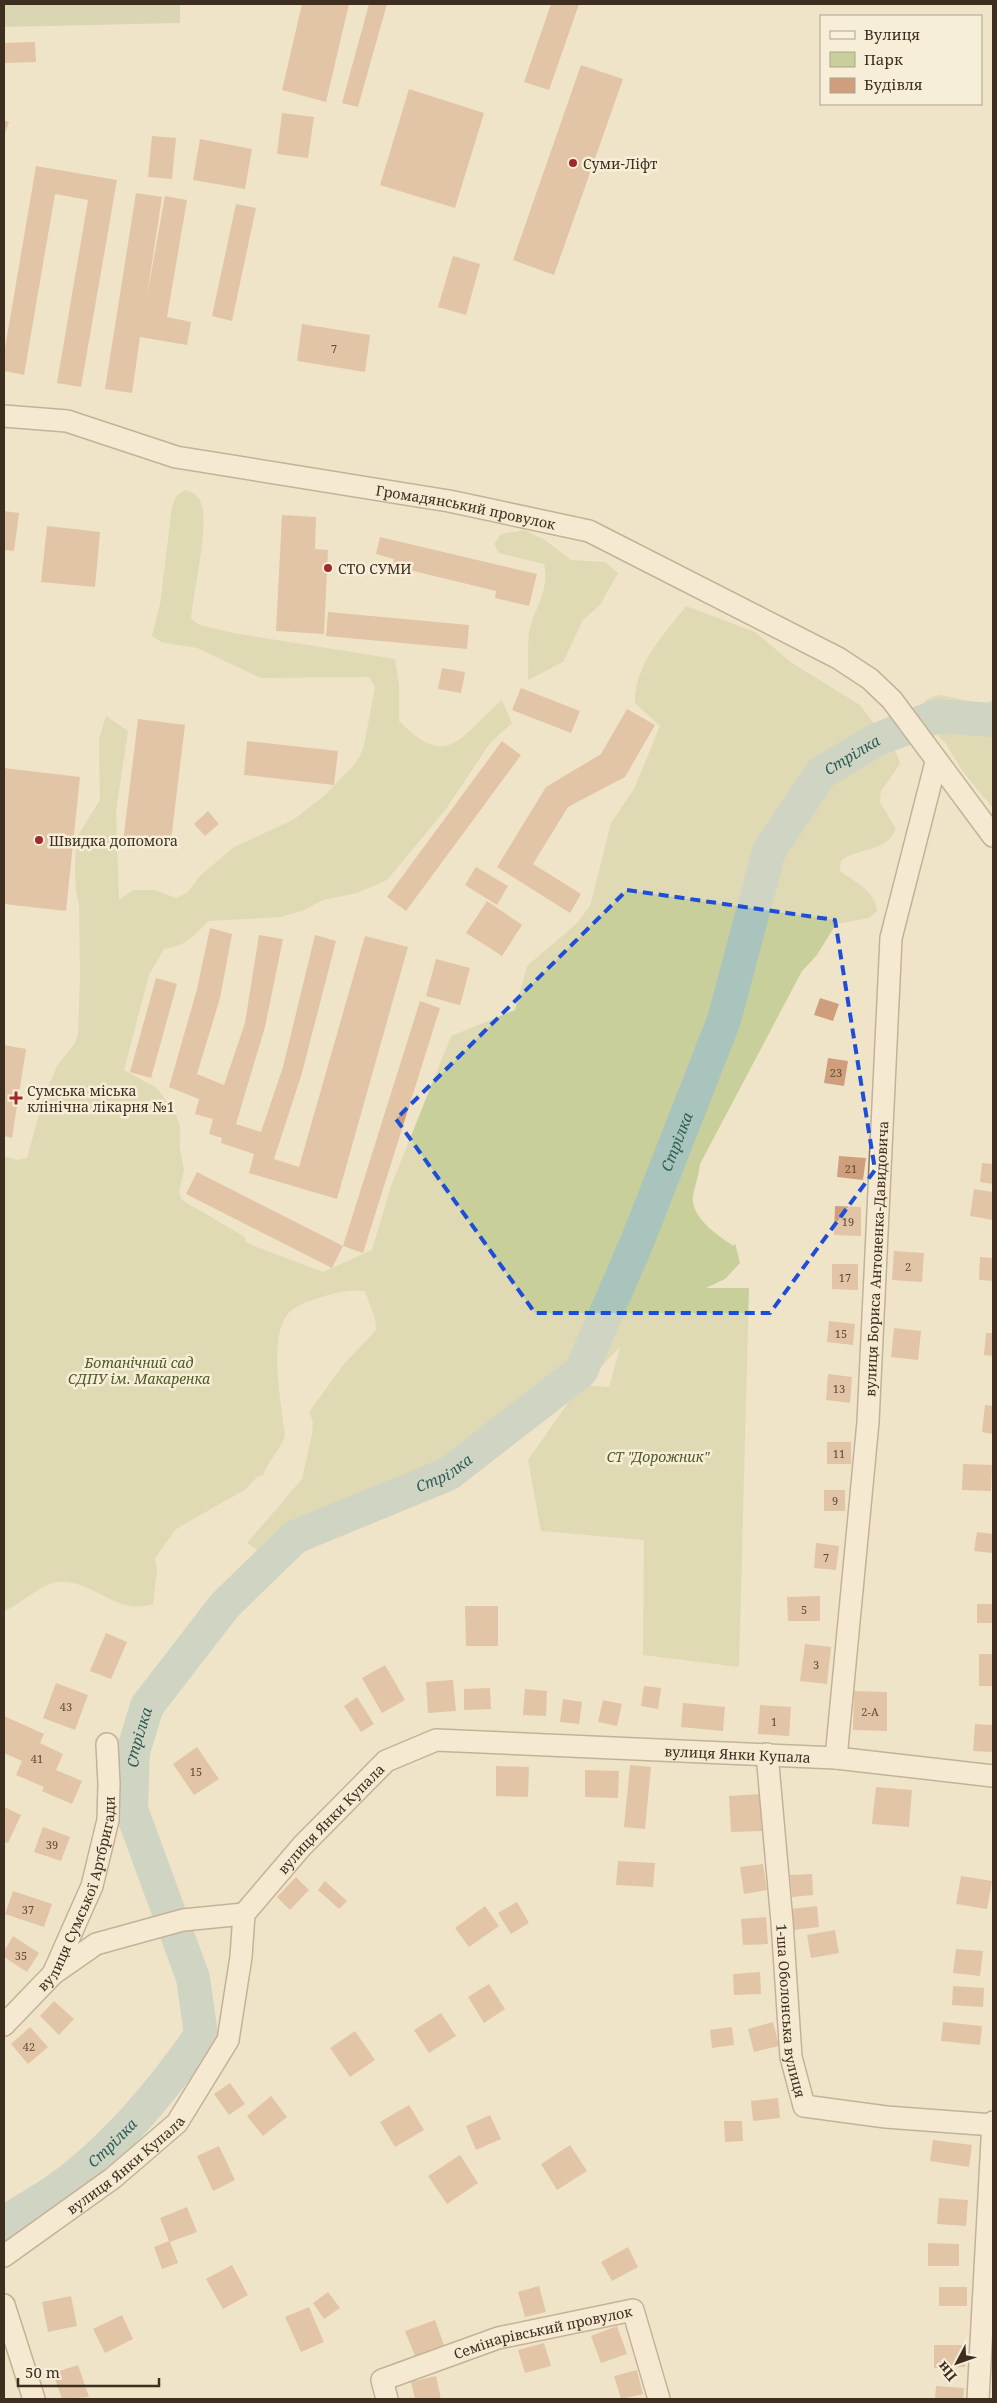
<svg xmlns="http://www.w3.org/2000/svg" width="997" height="2403" font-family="'Noto Serif',serif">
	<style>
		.green { fill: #c9cf9b; fill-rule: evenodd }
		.cemetery { fill: #bfc49a }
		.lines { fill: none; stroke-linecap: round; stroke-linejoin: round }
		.river { stroke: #a9c4bc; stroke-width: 34 }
		.building { fill: #cf9f7d }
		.minor-casing { stroke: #8d765c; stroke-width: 24 }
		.minor { stroke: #faf1dc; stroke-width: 21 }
		.marked { fill: none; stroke: #1d4ed8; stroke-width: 4; stroke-dasharray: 10 6; stroke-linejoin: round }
		.poi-dot { fill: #9e2a2b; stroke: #f7eed8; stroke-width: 2 }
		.labels { text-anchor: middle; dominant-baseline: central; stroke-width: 5; stroke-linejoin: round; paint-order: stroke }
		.number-label { font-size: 11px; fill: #624a37 }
		.poi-label { font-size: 14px; fill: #3d2e20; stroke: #f7eed8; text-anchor: start }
		.street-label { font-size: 14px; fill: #3d2e20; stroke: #f7eed8 }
		.park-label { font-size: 14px; font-style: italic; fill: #4d5a26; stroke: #f7eed8 }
		.water-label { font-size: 15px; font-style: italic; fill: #2f5d5a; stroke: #f7eed8 }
	</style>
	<rect width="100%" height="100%" fill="#f0e4c8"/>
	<!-- green -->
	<path class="green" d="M185,490C192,492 196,494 200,500C211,519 193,594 191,619L200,625L233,633L395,659L399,686V721C449,772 460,736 502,700L512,723L490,743L446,809L387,880L357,893L323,900L302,911L281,917L209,921C194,935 185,947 164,949L149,975L124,1070L157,1088L176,1115L180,1126V1149L184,1170L179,1192L182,1200L245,1237L246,1242L254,1246L323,1272L372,1250L391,1186L451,1036L515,1010L527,966L576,924L590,906L611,823L634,789L660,726L635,703C634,664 664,635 686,606L755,632L792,663L860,705L897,754L900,764L881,791L880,802L896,829C885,854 859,846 841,861L840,871C856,883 875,890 877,911L869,918L836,924L817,955L802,971L700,1164C699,1175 695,1185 693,1196C690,1217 719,1237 734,1246L735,1243L740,1263L725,1279L706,1288H749L739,1667L643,1655L644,1540L541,1531L528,1460L572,1397L560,1407L484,1450L408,1501L398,1506L364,1512L268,1557L247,1543L302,1479L312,1434L313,1423L309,1412L344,1364L376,1330L375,1319L365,1291C346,1289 334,1293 316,1299C306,1302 294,1306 287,1315C268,1340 282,1406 285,1436C280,1450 269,1460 263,1475L257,1477L246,1489L176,1529L155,1558L157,1570L153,1604C114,1616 97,1580 58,1582C42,1583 17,1607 4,1611V1156L17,1160L27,1158L43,1099L57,1066L75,1043L78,1033L80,976L79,904L76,892L75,869L76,846L78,835L100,800L99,739L106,716L128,731L116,811L119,900L133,890H155L176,898L187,893L200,876L234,847L293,820L324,796L353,766L360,756L364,745L375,687L369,677L261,678L197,648L161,642L152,636L160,604L172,507L176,496ZM620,1347L609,1387L584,1385Z
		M524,530L545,540L571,560L605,562L618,573L600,605L583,620L563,662L528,680C529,663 526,640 531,624C538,603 549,588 544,564L499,553L494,544L501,534Z
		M940,695L984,704L993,700V808L963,772L946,744L919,716C922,702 926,697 940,695Z"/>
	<!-- cemetery -->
	<path class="cemetery" d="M4,4H180V23L4,27Z"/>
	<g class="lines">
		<!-- river -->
		<path class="river" id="s1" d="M4,2223C27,2208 53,2195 74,2177C124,2137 165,2087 201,2035L193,1978L131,1809L133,1752L147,1706L225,1605L295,1537L448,1474L581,1371L637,1242L724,1020L769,851L821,773L876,740L937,716L993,720"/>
	</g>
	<!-- building -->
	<path class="building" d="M302,4H349L326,102L282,90Z
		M369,4H387L358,107L342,103Z
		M551,4H579L549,90L524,82Z
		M35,42L36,62L4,63V43Z
		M581,65L623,79L554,275L513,260Z
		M409,89L484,113L455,208L380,185Z
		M282,113L314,117L308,158L277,154Z
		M4,120L9,122L4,136Z
		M152,136L176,138L172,179L148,177Z
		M200,139L252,149L245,189L193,180Z
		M36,166L117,180L81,387L57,383L88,200L55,194L24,375L4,371V354Z
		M136,193L162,197L146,302L165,196L187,200L167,317L191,322L187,345L140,337L132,393L105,389Z
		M236,204L256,208L232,321L212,316Z
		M453,256L480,264L466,315L438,307Z
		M302,324L370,335L365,372L297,361Z
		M4,511L19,513L14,551L4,550Z
		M282,515L316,517L315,549L328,550L324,634L276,631Z
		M47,526L100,532L95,587L41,582Z
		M380,537L537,574L529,606L495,598L496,591L393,566L394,559L376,554Z
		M328,612L469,625L467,649L326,636Z
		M442,668L465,672L461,693L438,689Z
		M521,688L580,711L571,733L512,710Z
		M627,709L655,725L625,777L568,807L533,864L581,894L570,913L497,867L546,787L601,754Z
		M138,719L185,725L170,848L123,842Z
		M247,741L338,751L334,785L244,775Z
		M502,741L521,755L406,911L387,897Z
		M4,768L80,777L66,911L4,904Z
		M208,811L219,824L205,836L194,824Z
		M476,867L508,886L497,905L465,885Z
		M487,901L522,925L502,956L466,933Z
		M210,928L232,934L220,998L197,1074L224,1085L245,1023L259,935L283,939L265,1027L236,1124L261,1132L283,1067L315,935L336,941L302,1073L274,1159L299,1167L365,936L408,947L337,1199L249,1173L254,1154L221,1143L222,1138L209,1134L213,1119L195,1114L199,1099L169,1087L197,989Z
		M436,959L470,968L460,1005L426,996Z
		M156,978L177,984L151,1078L130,1072Z
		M820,998L839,1004L833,1021L814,1015Z
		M420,1001L440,1008L363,1253L343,1246L332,1268L186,1194L197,1172L343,1246Z
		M4,1045L26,1049L12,1138L4,1136Z
		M828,1058L848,1061L844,1086L824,1083Z
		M839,1156L866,1158L863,1180L837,1177Z
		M982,1163L993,1164V1184L980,1182Z
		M974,1189L993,1192V1220L970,1216Z
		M835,1206L861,1207V1236L834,1235Z
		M894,1251L924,1253L922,1282L892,1280Z
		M980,1257L993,1258V1281L979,1280Z
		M832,1264H858V1290L832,1289Z
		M829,1321L855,1324L853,1345L827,1342Z
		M894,1328L921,1331L918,1360L891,1357Z
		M986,1333H993V1356L984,1355Z
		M828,1374L852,1377L850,1403L826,1400Z
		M985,1405L993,1406V1434L982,1432Z
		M827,1442H851V1464H827Z
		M963,1464L992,1465L991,1491L962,1490Z
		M824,1490H845V1511H824Z
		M977,1532L993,1534V1553L974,1551Z
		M816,1543L839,1546L836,1570L814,1568Z
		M820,1596V1621H788L787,1597Z
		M977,1604H993V1623H977Z
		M465,1606H498V1646H466Z
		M106,1633L127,1642L111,1679L90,1671Z
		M805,1644L831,1647L827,1684L800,1681Z
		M979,1654H993V1686H979Z
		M385,1665L405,1700L382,1713L362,1678Z
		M453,1680L456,1711L428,1713L426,1682Z
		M56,1683L88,1695L75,1730L43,1718Z
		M644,1686L661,1688L658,1709L641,1706Z
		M490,1688L491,1709L464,1710V1689Z
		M525,1689L547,1691L546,1716L523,1715Z
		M854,1691L887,1692V1731L853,1730Z
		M357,1697L374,1724L361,1732L344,1706Z
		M563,1699L582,1702L579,1724L560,1722Z
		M603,1700L622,1704L617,1726L598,1722Z
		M683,1703L725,1707L723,1731L681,1727Z
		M760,1705L791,1707L789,1736L758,1734Z
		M4,1716L44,1734L40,1743L63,1754L56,1770L82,1781L72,1804L42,1791L44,1787L16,1775L22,1761L4,1753Z
		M975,1724L993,1725V1752L973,1751Z
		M197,1747L219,1779L194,1795L173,1764Z
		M630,1765L651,1767L645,1829L624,1827Z
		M496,1766L529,1767L528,1797L496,1796Z
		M585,1770L619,1771L618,1798L585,1797Z
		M876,1787L912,1790L909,1827L872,1824Z
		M760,1794L762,1831L731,1832L729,1796Z
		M4,1807L21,1815L8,1843L4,1842Z
		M43,1827L70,1837L61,1861L34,1852Z
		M618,1861L655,1863L653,1887L616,1885Z
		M763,1864L767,1890L744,1894L740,1867Z
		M812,1874L813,1895L792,1897L790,1875Z
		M961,1876L992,1881L987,1909L956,1904Z
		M296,1877L309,1890L290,1910L277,1897Z
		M325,1881L347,1901L339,1909L318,1890Z
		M13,1891L52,1904L44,1927L5,1914Z
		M517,1902L529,1923L511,1934L498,1913Z
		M485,1906L499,1926L469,1947L455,1928Z
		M817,1906L819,1927L794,1930L791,1909Z
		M766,1917L768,1944L743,1945L741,1919Z
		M835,1930L839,1953L811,1958L807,1935Z
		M13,1936L39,1953L27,1972L4,1957V1951Z
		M956,1949L983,1951L980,1976L953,1973Z
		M760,1972L761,1994L734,1995L733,1974Z
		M489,1984L505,2009L484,2023L468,1997Z
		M953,1986L984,1988L983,2007L952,2005Z
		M54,2001L74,2019L59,2035L40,2016Z
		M441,2013L456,2036L429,2053L414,2030Z
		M773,2022L779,2046L754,2052L748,2029Z
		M943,2022L982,2026L980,2045L941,2041Z
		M30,2027L48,2047L28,2064L11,2044Z
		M732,2027L734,2045L712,2048L710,2030Z
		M355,2031L375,2060L350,2077L330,2048Z
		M230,2083L245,2104L229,2115L214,2094Z
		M271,2096L287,2117L263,2136L247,2116Z
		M778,2098L780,2118L753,2121L751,2101Z
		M409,2105L424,2130L395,2147L380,2122Z
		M490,2115L501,2139L476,2150L466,2126Z
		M724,2121H742L743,2141L725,2142Z
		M933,2140L972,2145L969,2167L930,2161Z
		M570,2145L587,2171L557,2190L541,2164Z
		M219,2146L235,2180L213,2191L197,2156Z
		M460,2155L478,2183L447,2204L428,2176Z
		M939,2198L968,2200L966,2226L937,2224Z
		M187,2207L197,2232L170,2242L178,2263L162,2269L154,2247L169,2241L160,2218Z
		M928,2243L959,2244V2266H928Z
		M628,2247L638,2267L612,2281L601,2262Z
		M232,2265L248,2295L223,2309L206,2279Z
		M539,2286L546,2312L525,2317L518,2292Z
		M939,2287H967V2306H939Z
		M328,2292L340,2308L324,2319L313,2303Z
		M71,2296L77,2326L48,2332L42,2302Z
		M309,2307L324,2342L301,2352L285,2317Z
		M122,2315L133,2339L105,2353L93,2329Z
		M435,2320L444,2345L415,2356L405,2331Z
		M617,2326L627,2354L601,2363L591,2336Z
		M544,2343L551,2366L525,2373L518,2350Z
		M934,2345H965V2367L934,2368Z
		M78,2365L89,2397L62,2399L53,2373Z
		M637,2370L643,2394L621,2399L614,2376Z
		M436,2376L441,2399H415L411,2382Z
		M936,2386L964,2388L963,2399H935Z"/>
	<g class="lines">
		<!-- minor casing -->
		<g class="minor-casing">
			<g id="minor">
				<path id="s2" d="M4,416L67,421L176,457L449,501L589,531L838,658L870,679L892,700L993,836"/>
				<path id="s3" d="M767,1754L782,1922L791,2057L804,2106L886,2117L993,2125"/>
				<path id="s4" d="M836,1758L868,1422L891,938L936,762"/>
				<path d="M53,1974L96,1944L183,1920L244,1914"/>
				<path id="s5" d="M4,2025L53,1974L92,1886L108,1820L109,1784L107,1744"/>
				<path id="s6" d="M4,2256L113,2178L177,2123L228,2040L241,1957L244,1914L302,1846L386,1761L436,1740L836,1758L993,1776"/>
				<path d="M4,2305L34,2399"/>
				<path id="s7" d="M387,2399L382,2380L498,2338L633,2310L659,2399"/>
				<path d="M978,2399L993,2122"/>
			</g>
		</g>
		<!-- minor -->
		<use href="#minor" class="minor"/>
	</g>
	<!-- marked area -->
	<path d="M0 0H997V2403H0ZM627,890L835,920L875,1170L770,1313H535L396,1119Z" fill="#f0e4c8" fill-opacity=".55" fill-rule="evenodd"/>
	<path class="marked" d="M627,890L835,920L875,1170L770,1313H535L396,1119Z"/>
	<!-- markers -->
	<g class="poi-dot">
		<circle cx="573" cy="163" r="5"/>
		<circle cx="328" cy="568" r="5"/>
		<circle cx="39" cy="840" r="5"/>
		<path d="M13.5 1090.5h5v5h5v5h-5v5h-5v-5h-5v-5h5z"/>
	</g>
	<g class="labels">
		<!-- number labels -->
		<g class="number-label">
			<text x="334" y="348">7</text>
			<text x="836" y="1072">23</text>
			<text x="851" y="1168">21</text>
			<text x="848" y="1221">19</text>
			<text x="908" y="1266">2</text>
			<text x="845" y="1277">17</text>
			<text x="841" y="1333">15</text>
			<text x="839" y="1388">13</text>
			<text x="839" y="1453">11</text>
			<text x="835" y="1500">9</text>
			<text x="826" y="1557">7</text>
			<text x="804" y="1609">5</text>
			<text x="816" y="1664">3</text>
			<text x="66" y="1706">43</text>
			<text x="870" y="1711">2-А</text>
			<text x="774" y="1721">1</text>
			<text x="37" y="1758">41</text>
			<text x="196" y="1771">15</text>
			<text x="52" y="1844">39</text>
			<text x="28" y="1909">37</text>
			<text x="21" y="1955">35</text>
			<text x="29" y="2046">42</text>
		</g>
		<!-- poi labels -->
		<g class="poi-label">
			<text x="583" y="163">Суми-Ліфт</text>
			<text x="338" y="568">СТО СУМИ</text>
			<text x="49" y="840">Швидка допомога</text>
			<text x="27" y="1090">Сумська міська<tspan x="27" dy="16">клінічна лікарня №1</tspan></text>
		</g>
		<!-- street labels -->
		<g class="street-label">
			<text stroke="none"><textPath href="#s2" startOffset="472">Громадянський провулок</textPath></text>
			<text stroke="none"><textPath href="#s4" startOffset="501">вулиця Бориса Антоненка-Давидовича</textPath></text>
			<text stroke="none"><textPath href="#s6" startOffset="1008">вулиця Янки Купала</textPath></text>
			<text stroke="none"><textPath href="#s6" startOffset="572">вулиця Янки Купала</textPath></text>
			<text stroke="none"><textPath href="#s5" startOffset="155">вулиця Сумської Артбригади</textPath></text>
			<text stroke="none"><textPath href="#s3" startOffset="258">1-ша Оболонська вулиця</textPath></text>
			<text stroke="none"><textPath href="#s6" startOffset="152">вулиця Янки Купала</textPath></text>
			<text stroke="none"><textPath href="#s7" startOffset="188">Семінарівський провулок</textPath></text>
		</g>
		<!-- park labels -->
		<g class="park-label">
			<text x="139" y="1362">Ботанічний сад<tspan x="139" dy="16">СДПУ ім. Макаренка</tspan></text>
			<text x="658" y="1456">СТ "Дорожник"</text>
		</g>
		<!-- water labels -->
		<g class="water-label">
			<text stroke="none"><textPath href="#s1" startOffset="1860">Стрілка</textPath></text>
			<text stroke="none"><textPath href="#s1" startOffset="1425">Стрілка</textPath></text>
			<text stroke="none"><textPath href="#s1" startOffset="1005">Стрілка</textPath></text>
			<text stroke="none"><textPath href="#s1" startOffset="585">Стрілка</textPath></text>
			<text stroke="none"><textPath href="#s1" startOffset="135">Стрілка</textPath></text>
		</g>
	</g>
	<!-- border -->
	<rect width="997" height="2403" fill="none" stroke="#3d2e20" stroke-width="10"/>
	<!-- legend -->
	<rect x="820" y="15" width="162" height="90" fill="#f7eed8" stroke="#ada18e"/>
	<rect x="830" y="31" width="25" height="8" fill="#faf1dc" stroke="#ada18e"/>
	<text x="864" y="40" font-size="15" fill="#3d2e20">Вулиця</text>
	<rect x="830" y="52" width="25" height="15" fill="#c9cf9b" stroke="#ada18e"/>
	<text x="864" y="65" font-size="15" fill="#3d2e20">Парк</text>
	<rect x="830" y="78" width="25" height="15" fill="#cf9f7d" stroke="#ada18e"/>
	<text x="864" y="90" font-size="15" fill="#3d2e20">Будівля</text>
	<!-- north arrow -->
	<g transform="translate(957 2363) rotate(229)" stroke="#f7eed8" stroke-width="4" paint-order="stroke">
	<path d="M0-4L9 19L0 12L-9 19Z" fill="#3d2e20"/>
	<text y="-8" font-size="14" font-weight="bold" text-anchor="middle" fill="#3d2e20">Пн</text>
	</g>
	<!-- scale -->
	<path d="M18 2378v8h141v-8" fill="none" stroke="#3d2e20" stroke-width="2.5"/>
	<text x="25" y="2378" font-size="15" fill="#3d2e20" stroke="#f7eed8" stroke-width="4" paint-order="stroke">50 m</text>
</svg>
